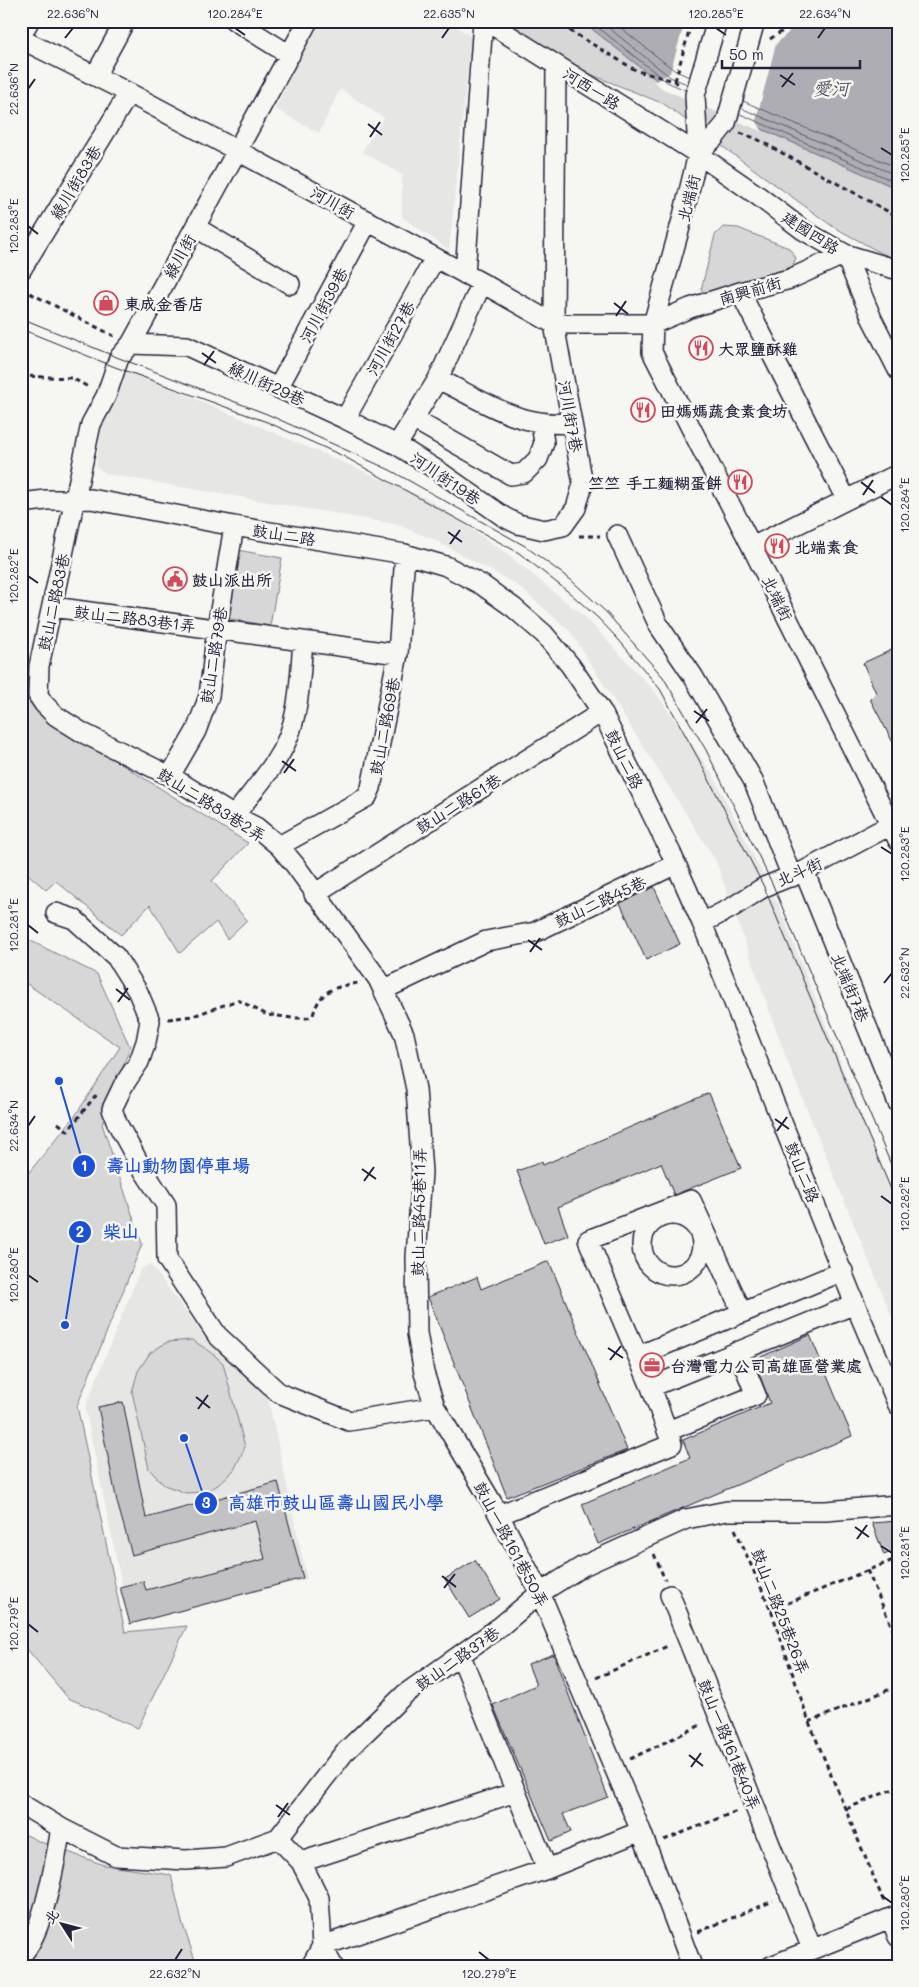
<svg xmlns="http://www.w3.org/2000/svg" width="919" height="1987" font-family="Mali,'LXGW WenKai TC',sans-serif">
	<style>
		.built { fill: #e6e6e4 }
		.green { fill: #d7d7d7; stroke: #7c7c89 }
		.water { fill: #adadb3; stroke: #757583 }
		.pier { fill: #f6f6f2 }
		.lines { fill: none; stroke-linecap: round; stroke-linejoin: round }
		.shore { stroke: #5a5a6b; stroke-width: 1 }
		.building { fill: #c2c2c4; stroke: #22223b }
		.minor-casing { stroke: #22223b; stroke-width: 22 }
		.path { stroke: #22223b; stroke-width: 3; stroke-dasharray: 5 4; stroke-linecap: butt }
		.minor { stroke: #f6f6f2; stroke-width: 19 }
		.tram { stroke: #22223b; stroke-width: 1 }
		.ticks { fill: none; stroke: #22223b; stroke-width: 2 }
		.labels { text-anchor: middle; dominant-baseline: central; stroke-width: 5; stroke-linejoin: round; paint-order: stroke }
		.street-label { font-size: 16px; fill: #22223b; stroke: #f6f6f2 }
		.poi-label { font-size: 16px; font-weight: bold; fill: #22223b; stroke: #f6f6f2; text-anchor: start }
		.water-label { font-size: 18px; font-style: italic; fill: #535365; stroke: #f6f6f2 }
		.leader { fill: none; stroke: #1d4ed8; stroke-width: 2 }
		.callout-dot { fill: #1d4ed8; stroke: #f6f6f2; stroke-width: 2 }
		.mark-label { font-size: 15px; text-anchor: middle; font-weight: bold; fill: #fff }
		.callout-label { font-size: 18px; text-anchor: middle; font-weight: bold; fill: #1d4ed8; stroke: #f6f6f2; stroke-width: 5; stroke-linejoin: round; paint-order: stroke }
		.neatline { fill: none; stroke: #22223b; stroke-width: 2 }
		.ticks-label { font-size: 12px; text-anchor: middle; fill: #22223b }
	</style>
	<rect width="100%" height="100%" fill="#f6f6f2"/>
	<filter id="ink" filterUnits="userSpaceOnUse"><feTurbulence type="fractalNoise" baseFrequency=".02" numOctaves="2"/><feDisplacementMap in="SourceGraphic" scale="10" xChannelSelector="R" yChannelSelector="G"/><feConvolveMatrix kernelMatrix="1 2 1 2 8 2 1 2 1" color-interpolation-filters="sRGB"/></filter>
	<g filter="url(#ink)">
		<!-- built -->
		<path class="built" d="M318,21H447L471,36L449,250L402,217V175L362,151L384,118L340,89L319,133L275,109Z
			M136,373L430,500L507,554L585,617L656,693L713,775L779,906L898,1209V1332L788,1063L716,861L570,631L517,585L433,539L395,524L107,474L96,467L101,426L117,374Z
			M150,1264L210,1343L268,1398L307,1579L130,1624L85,1408L140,1270Z"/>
		<!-- green -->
		<path class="green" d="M502,21H582L664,86L898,189V260L881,253L832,226L664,104L590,74Z
			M723,227L738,228L789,248L796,258L792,267L706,293L701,290L715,235Z
			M237,550L282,558L270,626L225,618Z
			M21,691L36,711L248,843L212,881L247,920L227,939L216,922L180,953L150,905L121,935L56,881L46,890L21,868Z
			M21,936L97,974L130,1047L102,1124L142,1244L77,1406L125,1632L187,1626L138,1728L68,1698L21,1642V1182L75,1116L120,1047L21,980Z
			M192,1340L211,1352L223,1363L245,1447L234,1470L218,1485L205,1492L186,1493L164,1485L149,1469L132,1392L138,1371L150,1353L167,1342Z
			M21,1832L38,1841L104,1865L171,1875L182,1922L197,1966H21Z"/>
		<!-- water -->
		<path class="water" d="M582,21H898V189L664,86Z"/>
		<!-- pier -->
		<path class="pier" d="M685,21H795L788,33L776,44L756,120L763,132L663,89L654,82L670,73Z"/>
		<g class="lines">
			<!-- shore -->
			<path class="shore" d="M590,21L667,82L685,90
				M600,21L670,77L687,84
				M612,21L674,70L689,77
				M743,101L898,168
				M741,108L898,176
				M740,114L898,183"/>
		</g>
		<!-- building -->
		<path class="building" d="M898,647V752L870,699L876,693L863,663Z
			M654,887L680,944L646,960L620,903Z
			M709,1093L741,1168L674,1195L661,1163L558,1207L568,1235L544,1244L517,1171L542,1162L543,1165Z
			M549,1261L627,1450L507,1497L428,1297L477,1277L481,1289Z
			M810,1335L852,1436L598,1544L582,1504L690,1458L683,1440L770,1403L754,1360Z
			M123,1402L146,1518L278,1482L303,1578L130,1624L120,1587L143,1581L146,1590L265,1559L255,1521L132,1555L117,1502L98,1407Z
			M898,1521V1549L884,1555L872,1523Z
			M475,1560L500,1599L469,1618L445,1579Z
			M553,1654L608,1797L563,1814L571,1832L551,1841L493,1705L536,1685L528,1664Z"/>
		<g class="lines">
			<!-- minor casing -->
			<g class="minor-casing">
				<path id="minor" d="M235,21L290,55
					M308,21L131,344L119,358L106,396L91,424L39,666L38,695L44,704L56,716L83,733L170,776L234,816L256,827L279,846L295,865L378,979L404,1034L416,1089L422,1172L416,1257L417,1333L424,1373L435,1407L494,1506L540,1593L641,1831L692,1966
					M486,21L698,154L757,195L803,230L845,254L898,270
					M717,21L695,95L698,154L682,220L653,324L652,352L752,547L898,840
					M21,36L29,21
					M21,39L129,93L236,150L482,283L554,324H653L690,308L740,292L790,279L845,254
					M95,76L125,21
					M698,154L714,138L726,123L755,21
					M195,227L290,284
					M845,254L872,319L898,370
					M21,270L129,93
					M465,274L483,21
					M482,283L438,379L397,445L440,472L504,517L518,524L544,530L563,526L576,508L583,484L554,324L556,66
					M740,292L846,499
					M131,344L187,346L345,419L397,445
					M438,379C484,401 518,428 572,423
					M278,388L368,221
					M345,419L435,258
					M413,419L511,475L524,473L538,459L544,443L541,423
					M21,503L46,500L91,499L234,526L405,554L446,566L482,585L514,608L544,634L570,665L602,712L671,853L702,923L855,1304L898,1405
					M617,535L659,626L693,676L753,780L792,877
					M752,547L898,474
					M53,607L398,654
					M170,776L196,731L209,696L217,628L234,526
					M234,816C251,793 276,766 287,740C300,710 300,674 303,642
					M279,846L367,797L371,788L398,654L405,554
					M804,871L898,1103
					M314,894L602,712
					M56,913L74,919L116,957L138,992L150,1021L146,1042L139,1062L123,1086L112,1109L117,1123L140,1165L166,1205L167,1259L217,1335L279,1393L349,1421L435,1407
					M702,923L731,908L764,887L804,871L898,821
					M383,990L486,941L535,932L676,864
					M642 1245a30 30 0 1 1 60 0a30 30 0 1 1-60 0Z
					M638,1356L843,1271
					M651,1387L855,1304
					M668,1431L756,1395L738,1351
					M499,1515L672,1444L651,1387L588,1240L691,1200L742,1312
					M670,1595L812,1949
					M461,1656L547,1869
					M21,1804L61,1828L116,1856L186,1860L226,1857L278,1838L344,1753L405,1694L501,1626L540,1593L583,1566L686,1519L727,1511H826L898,1505
					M278,1838L301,1862L319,1898L322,1946L311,1966
					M301,1862L516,1792
					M891,1918L898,1937
					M21,1955C43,1936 56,1858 61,1828
					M333,1966L322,1946L547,1869L641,1831
					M771,1966L898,1915"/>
			</g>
			<!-- path -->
			<path class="path" d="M554,21L637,71L675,81L679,85
				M770,39L784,30L789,21
				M675,81L692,21
				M740,133L755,138L898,217
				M22,289L114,336
				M21,376L72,378L90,388
				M579,536H600
				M168,1019L193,1016L238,1000L269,1016L272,1015L292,1018H307L313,1015C320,990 334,987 358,983
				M893,1120L898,1130
				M58,1123L68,1131L95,1096L99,1099
				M735,1529L771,1610L809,1722L884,1902
				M654,1554L665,1580
				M867,1570L898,1641
				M771,1610L898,1558
				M596,1678L670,1645
				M809,1722L898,1686
				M630,1759L703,1724
				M846,1809L898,1787
				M664,1840L737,1811
				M698,1932L773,1901"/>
			<!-- minor -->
			<use href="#minor" class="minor"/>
			<!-- tram -->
			<path class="tram" d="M21,318L119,358L267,414L390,470L525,546L571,580L606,612L663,677L706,750L772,883L898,1181
				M21,329L115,367L267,422L343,456L519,553L571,594L598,618L618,639L660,689L698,758L764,887L898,1206"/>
		</g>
	</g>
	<!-- ticks -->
	<path class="ticks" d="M235,28L245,35M716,28L726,35M65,38L73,28M442,38L449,28M818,38L825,28M780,75L795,85M782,87L793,73M28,89L35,79M368,124L382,135M370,137L380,122M881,148L892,155M28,226L38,234M614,303L628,314M616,316L626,301M202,353L216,363M204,365L214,351M861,482L875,493M863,495L873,480M881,497L892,505M448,532L462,542M450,544L460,530M28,576L38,583M694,711L709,721M696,723L707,709M282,761L296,771M284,773L294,759M881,847L892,854M28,925L38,933M528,940L542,950M530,952L540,938M884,983L892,973M116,989L130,1000M118,1002L128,988M775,1119L789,1129M28,1126L35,1116M777,1131L787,1117M362,1169L376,1179M364,1181L374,1167M881,1196L892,1204M28,1275L38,1282M608,1348L623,1358M610,1360L621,1346M196,1397L210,1408M198,1409L208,1395M855,1527L869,1537M857,1539L867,1525M881,1546L892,1553M442,1576L456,1587M444,1588L455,1574M28,1624L38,1632M689,1755L703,1766M691,1767L701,1753M276,1805L290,1815M278,1817L288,1803M881,1895L892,1903M479,1952L489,1960M175,1960L182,1949"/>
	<!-- icons -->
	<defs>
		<g id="shop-ring" transform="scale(1.25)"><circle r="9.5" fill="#f6f6f2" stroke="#d1495b" stroke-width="1.5"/><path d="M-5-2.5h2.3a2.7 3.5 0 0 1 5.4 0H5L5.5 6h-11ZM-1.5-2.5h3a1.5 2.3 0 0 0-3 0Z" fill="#d1495b"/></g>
		<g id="restaurant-ring" transform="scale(1.25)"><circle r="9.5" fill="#f6f6f2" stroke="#d1495b" stroke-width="1.5"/><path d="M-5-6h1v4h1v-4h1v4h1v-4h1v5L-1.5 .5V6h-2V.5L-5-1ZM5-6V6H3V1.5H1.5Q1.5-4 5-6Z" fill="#d1495b"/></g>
		<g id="civic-ring" transform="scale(1.25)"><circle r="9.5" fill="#f6f6f2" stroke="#d1495b" stroke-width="1.5"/><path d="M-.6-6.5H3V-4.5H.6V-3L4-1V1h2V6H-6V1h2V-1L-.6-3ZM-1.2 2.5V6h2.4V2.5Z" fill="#d1495b"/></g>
		<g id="office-ring" transform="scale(1.25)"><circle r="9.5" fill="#f6f6f2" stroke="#d1495b" stroke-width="1.5"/><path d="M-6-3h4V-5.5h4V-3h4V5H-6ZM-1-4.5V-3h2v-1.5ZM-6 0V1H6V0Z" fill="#d1495b"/></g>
	</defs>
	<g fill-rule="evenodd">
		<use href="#shop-ring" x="106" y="303"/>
		<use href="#restaurant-ring" x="701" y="348"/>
		<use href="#restaurant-ring" x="643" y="410"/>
		<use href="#restaurant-ring" x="740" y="482"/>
		<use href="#restaurant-ring" x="777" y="546"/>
		<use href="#civic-ring" x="175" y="579"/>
		<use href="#office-ring" x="652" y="1365"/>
	</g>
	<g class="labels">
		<!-- street labels -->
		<g class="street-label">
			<text transform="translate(592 88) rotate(32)">河西一路</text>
			<text transform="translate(75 182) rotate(-59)">綠川街83巷</text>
			<text transform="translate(688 198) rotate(-76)">北端街</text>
			<text transform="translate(333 202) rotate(29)">河川街</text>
			<text transform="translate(811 232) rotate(33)">建國四路</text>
			<text transform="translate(179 256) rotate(-61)">綠川街</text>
			<text transform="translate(750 290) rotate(-16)">南興前街</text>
			<text transform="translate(323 305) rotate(-62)">河川街39巷</text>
			<text transform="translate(390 338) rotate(-61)">河川街27巷</text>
			<text transform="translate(267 383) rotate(25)">綠川街29巷</text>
			<text transform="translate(571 416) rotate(80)">河川街7巷</text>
			<text transform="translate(446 478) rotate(34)">河川街19巷</text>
			<text transform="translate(284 534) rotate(9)">鼓山二路</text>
			<text transform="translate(778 598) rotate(64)">北端街</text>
			<text transform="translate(53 602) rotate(-78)">鼓山二路83巷</text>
			<text transform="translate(135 618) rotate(7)">鼓山二路83巷1弄</text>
			<text transform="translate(213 655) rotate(-81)">鼓山二路79巷</text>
			<text transform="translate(384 726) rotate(-79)">鼓山二路69巷</text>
			<text transform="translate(625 759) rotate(64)">鼓山二路</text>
			<text transform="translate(458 803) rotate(-32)">鼓山二路61巷</text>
			<text transform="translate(212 804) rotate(32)">鼓山二路83巷2弄</text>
			<text transform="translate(799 871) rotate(-24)">北斗街</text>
			<text transform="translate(600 901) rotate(-25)">鼓山二路45巷</text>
			<text transform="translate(851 987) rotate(68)">北端街7巷</text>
			<text transform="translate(803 1172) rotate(68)">鼓山二路</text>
			<text transform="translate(418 1212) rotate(-89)">鼓山二路45巷11弄</text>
			<text transform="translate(512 1544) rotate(62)">鼓山一路161巷50弄</text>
			<text transform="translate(781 1611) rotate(69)">鼓山二路25巷26弄</text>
			<text transform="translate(457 1658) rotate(-35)">鼓山二路37巷</text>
			<text transform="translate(730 1744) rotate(68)">鼓山一路161巷40弄</text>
		</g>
		<!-- poi labels -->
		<g class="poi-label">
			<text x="124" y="303">東成金香店</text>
			<text x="718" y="348">大眾鹽酥雞</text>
			<text x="660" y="410">田媽媽蔬食素食坊</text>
			<text x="722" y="482" text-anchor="end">竺竺 手工麵糊蛋餅</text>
			<text x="794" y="546">北端素食</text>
			<text x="192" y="579">鼓山派出所</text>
			<text x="670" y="1365">台灣電力公司高雄區營業處</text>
		</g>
		<!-- water labels -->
		<g class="water-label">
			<text x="831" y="88">愛河</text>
		</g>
	</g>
	<!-- callouts -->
	<path class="leader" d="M59 1081L84 1166M65 1325L80 1232M184 1438L206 1503"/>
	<g class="callout-dot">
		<circle cx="59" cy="1081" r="5"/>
		<circle cx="65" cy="1325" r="5"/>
		<circle cx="184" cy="1438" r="5"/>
		<circle cx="84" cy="1166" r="12"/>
		<circle cx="80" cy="1232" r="12"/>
		<circle cx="206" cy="1503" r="12"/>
	</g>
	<g class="mark-label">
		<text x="84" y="1171">1</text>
		<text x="80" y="1237">2</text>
		<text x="206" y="1508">3</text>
	</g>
	<g class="callout-label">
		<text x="178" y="1172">壽山動物園停車場</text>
		<text x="121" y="1238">柴山</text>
		<text x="336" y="1509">高雄市鼓山區壽山國民小學</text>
	</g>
	<!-- margin -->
	<rect width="919" height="1987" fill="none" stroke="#f6f6f2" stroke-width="55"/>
	<!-- north arrow -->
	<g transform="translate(62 1924) rotate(306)" stroke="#f6f6f2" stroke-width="4" paint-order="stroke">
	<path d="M0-4L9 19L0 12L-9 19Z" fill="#22223b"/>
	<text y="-8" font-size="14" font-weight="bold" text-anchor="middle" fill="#22223b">北</text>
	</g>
	<!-- scale -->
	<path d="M722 60v8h138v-8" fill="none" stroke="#22223b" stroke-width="2.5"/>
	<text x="729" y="60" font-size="15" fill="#22223b" stroke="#f6f6f2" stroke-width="4" paint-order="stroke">50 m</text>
	<rect x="28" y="28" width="864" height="1932" class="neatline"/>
	<g class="ticks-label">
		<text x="73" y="18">22.636°N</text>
		<text x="235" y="18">120.284°E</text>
		<text x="449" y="18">22.635°N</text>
		<text x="716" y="18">120.285°E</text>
		<text x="825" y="18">22.634°N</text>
		<text transform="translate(14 89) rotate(-90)" y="4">22.636°N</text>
		<text transform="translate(905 155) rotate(-90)" y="4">120.285°E</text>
		<text transform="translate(14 226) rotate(-90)" y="4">120.283°E</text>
		<text transform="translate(905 505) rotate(-90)" y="4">120.284°E</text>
		<text transform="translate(14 576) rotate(-90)" y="4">120.282°E</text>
		<text transform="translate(905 854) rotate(-90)" y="4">120.283°E</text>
		<text transform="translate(14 925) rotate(-90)" y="4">120.281°E</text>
		<text transform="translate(905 973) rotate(-90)" y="4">22.632°N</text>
		<text transform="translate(14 1126) rotate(-90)" y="4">22.634°N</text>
		<text transform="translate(905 1204) rotate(-90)" y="4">120.282°E</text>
		<text transform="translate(14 1275) rotate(-90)" y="4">120.280°E</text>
		<text transform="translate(905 1553) rotate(-90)" y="4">120.281°E</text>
		<text transform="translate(14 1624) rotate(-90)" y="4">120.279°E</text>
		<text transform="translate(905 1903) rotate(-90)" y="4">120.280°E</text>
		<text x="175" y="1978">22.632°N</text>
		<text x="489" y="1978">120.279°E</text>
	</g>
</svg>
